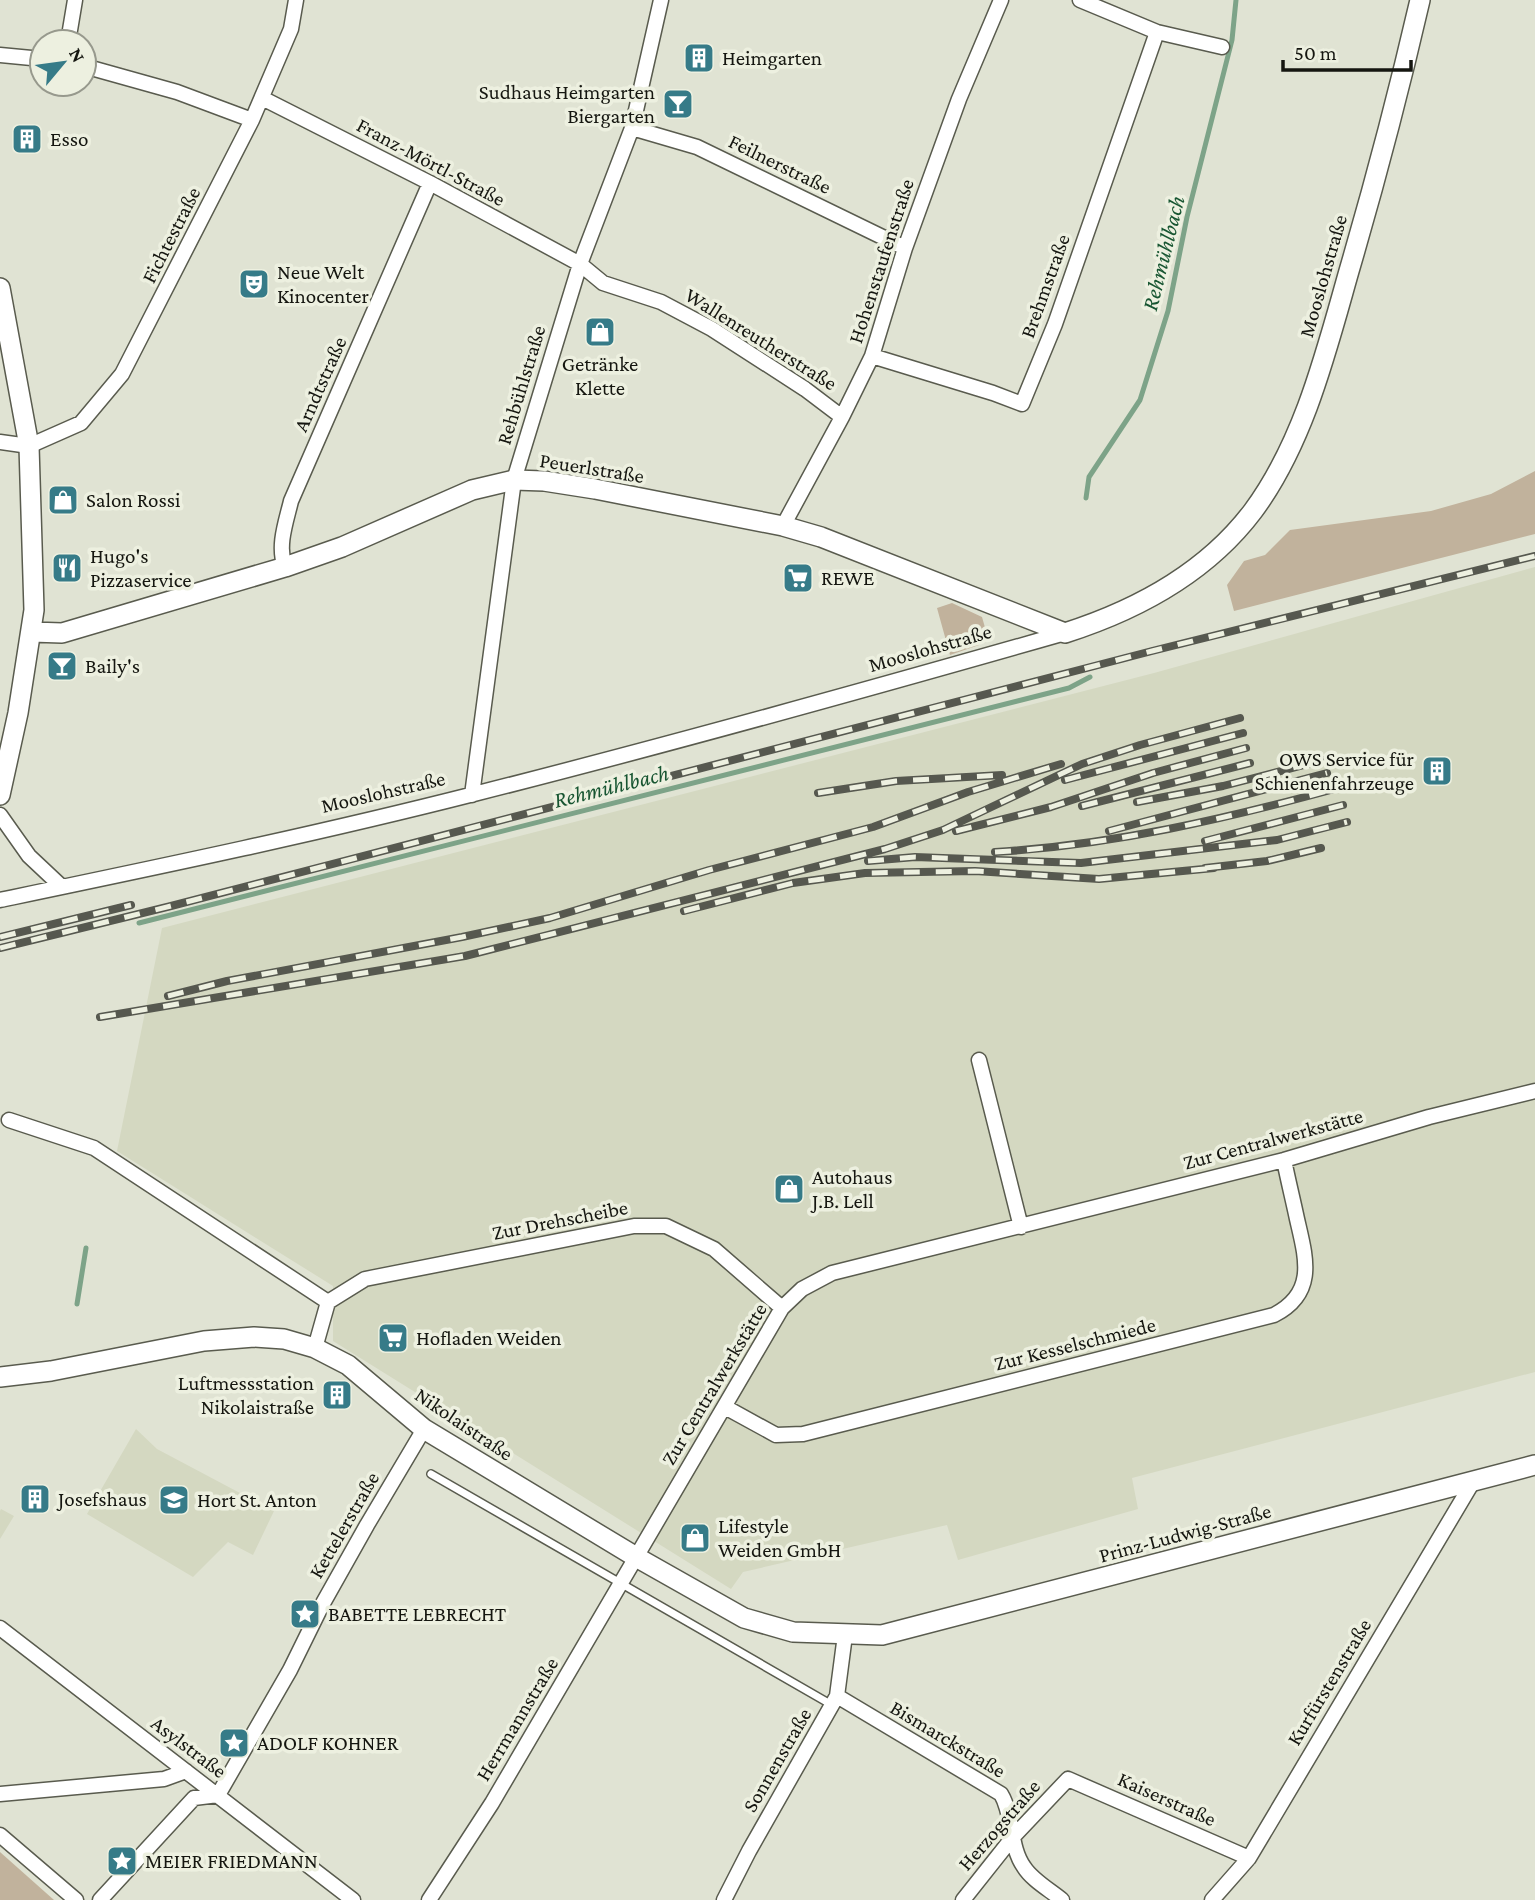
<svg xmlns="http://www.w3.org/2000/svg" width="1535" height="1900" font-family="'Crimson Pro',serif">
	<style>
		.built { fill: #d4d8c1 }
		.green { fill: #c1b29c }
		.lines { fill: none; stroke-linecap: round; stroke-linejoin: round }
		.stream { stroke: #7da388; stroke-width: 5 }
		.lane-casing { stroke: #595b4e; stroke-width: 10 }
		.street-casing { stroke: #595b4e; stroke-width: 17 }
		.secondary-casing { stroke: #595b4e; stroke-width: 22 }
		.lane { stroke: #fff; stroke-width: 7 }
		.street { stroke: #fff; stroke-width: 14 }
		.secondary { stroke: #fff; stroke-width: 19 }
		.rail-casing { stroke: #56584f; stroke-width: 8 }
		.rail { stroke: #edf0e0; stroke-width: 5; stroke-dasharray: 16; stroke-linecap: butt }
		.labels { text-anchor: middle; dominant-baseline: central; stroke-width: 7; stroke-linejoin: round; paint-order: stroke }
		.poi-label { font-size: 21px; fill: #151610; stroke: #edf0e0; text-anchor: start }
		.street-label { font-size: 21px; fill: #151610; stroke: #edf0e0 }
		.water-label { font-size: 23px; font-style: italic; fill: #175531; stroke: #edf0e0 }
	</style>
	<rect width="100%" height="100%" fill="#e0e3d3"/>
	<!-- built -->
	<path class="built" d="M1535,567V1372L1132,1478L1138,1509L958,1560L947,1525L743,1572L731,1589L333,1341V1286L117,1151L162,928L1154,673Z
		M136,1429L157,1449L274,1511L253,1555L228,1542L193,1577L87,1514Z
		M1,1509L14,1516L0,1539V1511Z"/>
	<!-- green -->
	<path class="green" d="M1535,471V534L1234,611L1227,585L1244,561L1265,555L1290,530L1431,511L1491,494Z
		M952,603L982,617L986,631L979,645L950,655L937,608Z
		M0,1852L54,1900H0Z"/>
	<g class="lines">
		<!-- stream -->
		<path class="stream" d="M1086,498L1089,477L1140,400L1168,311L1187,217L1232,40L1236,0
			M139,923L1069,688L1090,677
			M77,1304L86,1248"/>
		<!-- lane casing -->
		<g class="lane-casing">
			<path id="lane" d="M431,1474L832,1705"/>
		</g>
		<!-- street casing -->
		<g class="street-casing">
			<path id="street" d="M1080,0L1157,32L1222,47
				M68,42L75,0
				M0,55L42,59
				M84,66L177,92L252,120
				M262,98L430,183L580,264L603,283L661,302L712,329L805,389L842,417
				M632,128L697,147L905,248
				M872,356L993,393L1022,404L1055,324L1157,32
				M0,442L29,446L81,423L122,374L252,120L291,29L296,0
				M783,526L842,417L872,356L905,248L959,99L1001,0
				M285,567C277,546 286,522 291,501L430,183
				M472,795L514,480L580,264L632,128L661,0
				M0,815L29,856L62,887
				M0,900C158,867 317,834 474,794C672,744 869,689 1065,633
				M979,1060L1021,1227
				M9,1120L94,1148L328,1302
				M315,1348L328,1302L365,1279L634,1226H666L714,1249L782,1308
				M725,1407L776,1435L803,1434L1274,1315C1317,1293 1306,1258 1297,1219C1293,1200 1288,1180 1284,1160
				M0,1628L353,1900
				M837,1696L1001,1794C1014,1816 1009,1846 1024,1867C1032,1880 1050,1890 1062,1900
				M0,1794L164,1779L186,1771
				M0,1835L76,1900
				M100,1900L194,1798L218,1795L290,1670L322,1605L367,1525L424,1429
				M429,1900L492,1803L782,1308L802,1289L832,1273L1284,1160L1429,1117L1535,1091
				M724,1900L749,1851L837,1696L845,1635
				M963,1900L1013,1837L1068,1779L1249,1858
				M1212,1900L1249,1858L1474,1480"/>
		</g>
		<!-- secondary casing -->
		<g class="secondary-casing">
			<path id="secondary" d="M0,288L29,446L34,610L18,713L0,795
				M32,632L62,633L285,567L342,547L472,490L514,480L544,481L595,489L783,526L821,537L1065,633C1137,610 1207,572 1253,511C1304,442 1326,352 1349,271C1375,182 1399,91 1420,0
				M0,1377L51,1371L204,1341L254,1337L284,1339L315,1348L348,1365L424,1429L636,1557L744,1618L793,1632L882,1635L1535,1465"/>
		</g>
		<!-- lane -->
		<use href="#lane" class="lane"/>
		<!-- street -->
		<use href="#street" class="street"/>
		<!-- secondary -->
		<use href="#secondary" class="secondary"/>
		<!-- rail casing -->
		<g class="rail-casing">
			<path id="rail" d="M1065,780L1243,733
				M818,793L896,781L1002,775
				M1137,802L1223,786L1323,760
				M1082,806L1250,763
				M956,831L1051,807L1153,773L1246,748
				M1109,831L1327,773
				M1205,841L1343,805
				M995,852C1113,845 1225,819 1338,788
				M868,861L915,857L1081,863L1277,840L1347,822
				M1205,868L1267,861L1321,848
				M684,911L793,883L865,873L975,871L1099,879L1214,868
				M0,937L131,905
				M0,948L171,906L1152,651L1535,556
				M168,996L227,981L462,937L550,918L709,870L873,827L968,792L1061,764
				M100,1017L465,956L885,849L943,830L1082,764L1140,745L1240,718"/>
		</g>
		<!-- rail -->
		<use href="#rail" class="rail"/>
	</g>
	<!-- icons -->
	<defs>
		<g id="building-square" transform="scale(1.575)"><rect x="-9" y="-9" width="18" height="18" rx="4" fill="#367b88" stroke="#edf0e0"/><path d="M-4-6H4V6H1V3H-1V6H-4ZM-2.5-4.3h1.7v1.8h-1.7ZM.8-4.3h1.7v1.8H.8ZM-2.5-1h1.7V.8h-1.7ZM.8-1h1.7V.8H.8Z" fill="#fff"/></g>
		<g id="bar-square" transform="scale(1.575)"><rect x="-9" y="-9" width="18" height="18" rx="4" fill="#367b88" stroke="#edf0e0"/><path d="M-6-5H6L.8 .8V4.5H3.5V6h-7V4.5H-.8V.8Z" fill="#fff"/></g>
		<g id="theatre-square" transform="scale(1.575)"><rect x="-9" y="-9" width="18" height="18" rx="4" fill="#367b88" stroke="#edf0e0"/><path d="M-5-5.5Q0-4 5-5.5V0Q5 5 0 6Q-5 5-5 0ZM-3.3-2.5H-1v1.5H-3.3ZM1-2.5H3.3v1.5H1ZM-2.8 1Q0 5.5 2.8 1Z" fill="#fff"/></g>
		<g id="shop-square" transform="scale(1.575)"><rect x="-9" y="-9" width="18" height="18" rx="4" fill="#367b88" stroke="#edf0e0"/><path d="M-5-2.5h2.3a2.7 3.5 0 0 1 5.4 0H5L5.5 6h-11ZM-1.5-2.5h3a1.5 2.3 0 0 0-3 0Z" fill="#fff"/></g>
		<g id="restaurant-square" transform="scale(1.575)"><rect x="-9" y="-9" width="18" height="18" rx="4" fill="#367b88" stroke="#edf0e0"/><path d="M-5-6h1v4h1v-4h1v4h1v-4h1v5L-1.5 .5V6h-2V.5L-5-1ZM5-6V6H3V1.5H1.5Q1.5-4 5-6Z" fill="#fff"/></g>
		<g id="supermarket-square" transform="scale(1.575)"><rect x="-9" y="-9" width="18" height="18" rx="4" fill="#367b88" stroke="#edf0e0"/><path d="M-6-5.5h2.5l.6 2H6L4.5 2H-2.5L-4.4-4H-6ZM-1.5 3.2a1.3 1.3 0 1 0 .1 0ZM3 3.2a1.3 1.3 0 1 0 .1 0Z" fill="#fff"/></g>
		<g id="school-square" transform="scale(1.575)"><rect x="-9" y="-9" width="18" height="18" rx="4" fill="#367b88" stroke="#edf0e0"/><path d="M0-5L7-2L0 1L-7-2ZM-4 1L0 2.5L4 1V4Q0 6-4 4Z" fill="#fff"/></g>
		<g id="sight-square" transform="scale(1.575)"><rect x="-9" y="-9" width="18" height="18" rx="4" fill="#367b88" stroke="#edf0e0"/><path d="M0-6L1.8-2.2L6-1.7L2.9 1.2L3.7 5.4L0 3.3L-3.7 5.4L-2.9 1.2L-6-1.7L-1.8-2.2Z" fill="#fff"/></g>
	</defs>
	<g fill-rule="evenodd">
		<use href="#building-square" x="699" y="58"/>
		<use href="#bar-square" x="678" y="104"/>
		<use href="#building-square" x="27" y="139"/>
		<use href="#theatre-square" x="254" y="284"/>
		<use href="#shop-square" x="600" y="332"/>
		<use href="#shop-square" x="63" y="500"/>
		<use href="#restaurant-square" x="67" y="568"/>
		<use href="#supermarket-square" x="798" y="578"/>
		<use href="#bar-square" x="62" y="666"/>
		<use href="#building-square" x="1437" y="771"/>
		<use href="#shop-square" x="789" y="1189"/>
		<use href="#supermarket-square" x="393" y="1338"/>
		<use href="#building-square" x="337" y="1395"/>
		<use href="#building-square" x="35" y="1499"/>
		<use href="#school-square" x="174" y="1500"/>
		<use href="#shop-square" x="695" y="1538"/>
		<use href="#sight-square" x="305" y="1614"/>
		<use href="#sight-square" x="234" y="1743"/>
		<use href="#sight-square" x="122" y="1861"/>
	</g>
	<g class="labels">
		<!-- poi labels -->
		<g class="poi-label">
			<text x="722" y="58">Heimgarten</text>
			<text x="655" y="92" text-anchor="end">Sudhaus Heimgarten<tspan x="655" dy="24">Biergarten</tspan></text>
			<text x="50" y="139">Esso</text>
			<text x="277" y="272">Neue Welt<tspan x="277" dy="24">Kinocenter</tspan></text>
			<text x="600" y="364" text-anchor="middle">Getränke<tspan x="600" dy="24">Klette</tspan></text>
			<text x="86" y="500">Salon Rossi</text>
			<text x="90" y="556">Hugo's<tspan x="90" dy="24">Pizzaservice</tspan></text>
			<text x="821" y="578">REWE</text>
			<text x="85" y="666">Baily's</text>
			<text x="1414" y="759" text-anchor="end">OWS Service für<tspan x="1414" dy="24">Schienenfahrzeuge</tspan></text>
			<text x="812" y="1177">Autohaus<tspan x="812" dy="24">J.B. Lell</tspan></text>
			<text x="416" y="1338">Hofladen Weiden</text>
			<text x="314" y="1383" text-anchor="end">Luftmessstation<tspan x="314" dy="24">Nikolaistraße</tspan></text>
			<text x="58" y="1499">Josefshaus</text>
			<text x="197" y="1500">Hort St. Anton</text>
			<text x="718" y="1526">Lifestyle<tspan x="718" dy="24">Weiden GmbH</tspan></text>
			<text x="328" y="1614">BABETTE LEBRECHT</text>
			<text x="257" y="1743">ADOLF KOHNER</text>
			<text x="145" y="1861">MEIER FRIEDMANN</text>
		</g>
		<!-- street labels -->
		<g class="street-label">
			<text transform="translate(431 162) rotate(28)">Franz-Mörtl-Straße</text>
			<text transform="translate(780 164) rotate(26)">Feilnerstraße</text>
			<text transform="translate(171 235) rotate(-63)">Fichtestraße</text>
			<text transform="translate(881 261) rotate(-72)">Hohenstaufenstraße</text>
			<text transform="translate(1323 276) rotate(-74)">Mooslohstraße</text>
			<text transform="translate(1045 286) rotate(-70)">Brehmstraße</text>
			<text transform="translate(761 339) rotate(32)">Wallenreutherstraße</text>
			<text transform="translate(320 384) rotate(-66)">Arndtstraße</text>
			<text transform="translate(521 385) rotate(-73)">Rehbühlstraße</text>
			<text transform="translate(592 468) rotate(9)">Peuerlstraße</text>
			<text transform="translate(930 648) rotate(-16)">Mooslohstraße</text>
			<text transform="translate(383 792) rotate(-13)">Mooslohstraße</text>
			<text transform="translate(1273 1139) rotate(-15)">Zur Centralwerkstätte</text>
			<text transform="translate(560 1220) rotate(-11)">Zur Drehscheibe</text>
			<text transform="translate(1075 1344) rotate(-14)">Zur Kesselschmiede</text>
			<text transform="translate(714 1384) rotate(-59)">Zur Centralwerkstätte</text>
			<text transform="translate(464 1424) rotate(34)">Nikolaistraße</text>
			<text transform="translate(344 1525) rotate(-60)">Kettelerstraße</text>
			<text transform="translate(1185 1533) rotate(-15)">Prinz-Ludwig-Straße</text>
			<text transform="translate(1329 1682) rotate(-59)">Kurfürstenstraße</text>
			<text transform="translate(517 1719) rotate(-59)">Herrmannstraße</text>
			<text transform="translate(948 1739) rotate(31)">Bismarckstraße</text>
			<text transform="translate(189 1747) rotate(37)">Asylstraße</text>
			<text transform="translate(777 1760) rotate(-60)">Sonnenstraße</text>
			<text transform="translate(1167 1799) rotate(24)">Kaiserstraße</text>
			<text transform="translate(999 1825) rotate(-49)">Herzogstraße</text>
		</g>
		<!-- water labels -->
		<g class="water-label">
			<text transform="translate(1163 253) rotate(-76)">Rehmühlbach</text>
			<text transform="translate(611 786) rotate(-14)">Rehmühlbach</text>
		</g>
	</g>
	<!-- north arrow -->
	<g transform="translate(63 63) rotate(61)"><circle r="33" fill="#edf0e0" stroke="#97998d" stroke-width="2"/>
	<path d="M0-5L12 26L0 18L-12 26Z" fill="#367b88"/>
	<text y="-10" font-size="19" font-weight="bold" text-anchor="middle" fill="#151610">N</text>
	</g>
	<!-- scale -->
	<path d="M1283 60v10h128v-10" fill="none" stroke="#151610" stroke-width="3.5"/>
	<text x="1294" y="60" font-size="21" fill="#151610" stroke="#edf0e0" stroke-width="5" paint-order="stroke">50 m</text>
</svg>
